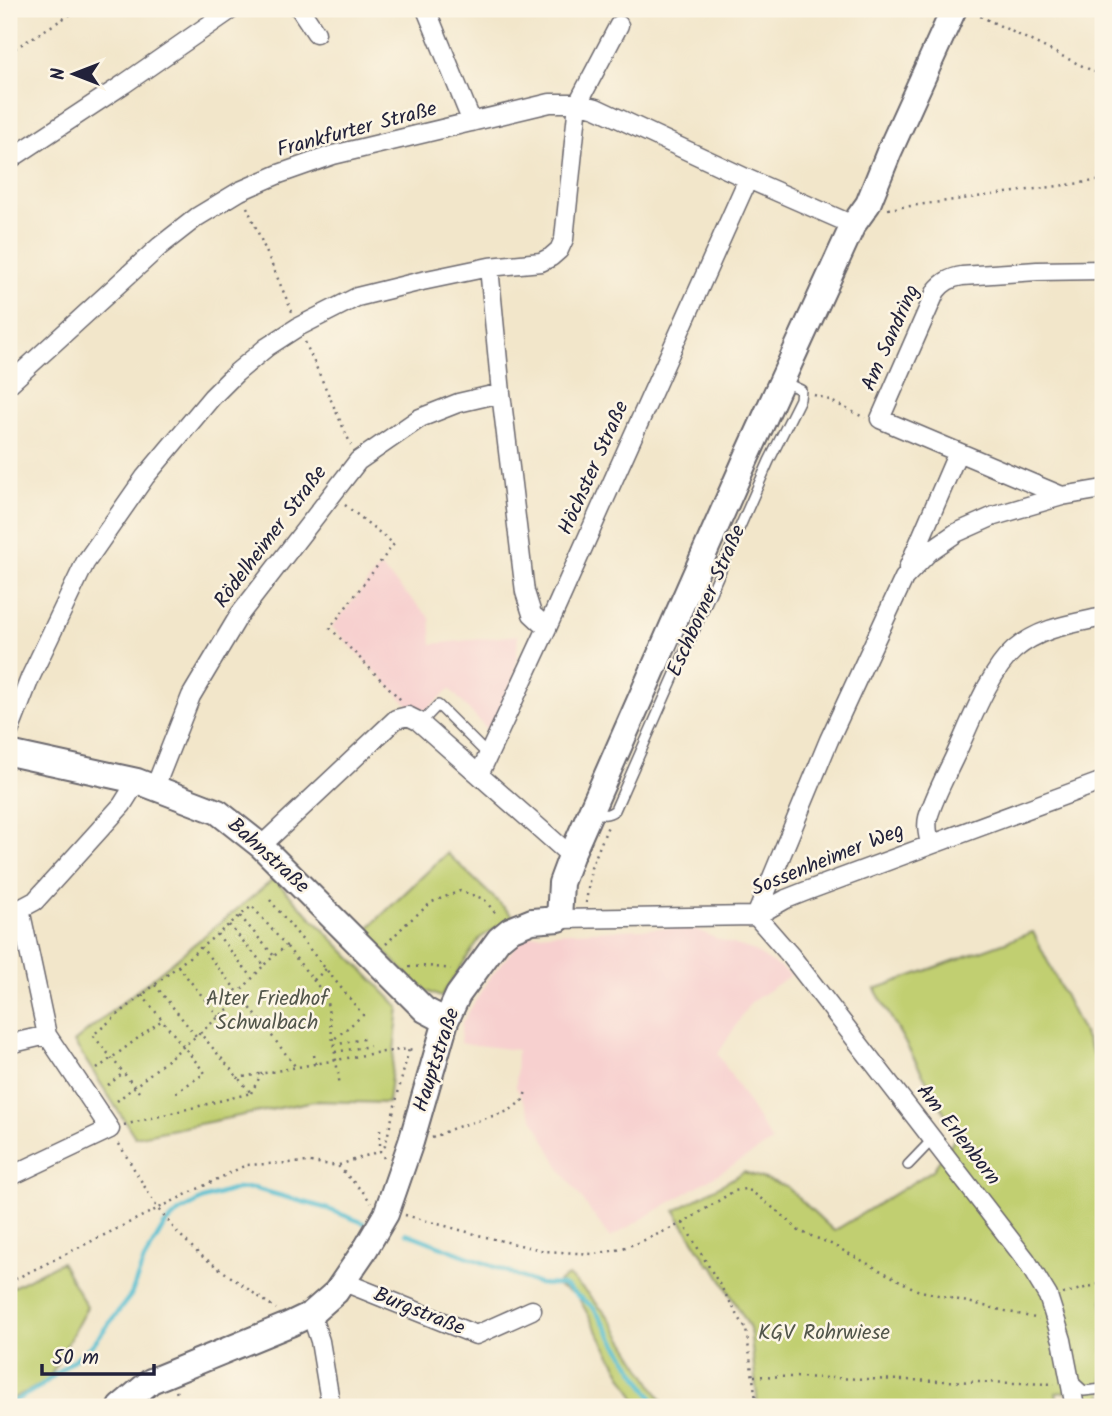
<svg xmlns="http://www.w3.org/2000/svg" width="1112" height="1416" font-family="Kalam,sans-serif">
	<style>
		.built { fill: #f7d0cf }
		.green { fill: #c1cf71; stroke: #727856; stroke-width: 2 }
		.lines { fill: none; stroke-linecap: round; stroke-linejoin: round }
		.stream { stroke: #54bed0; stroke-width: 4.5 }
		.lane-casing { stroke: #6b676d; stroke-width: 12 }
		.street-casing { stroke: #6b676d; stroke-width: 21 }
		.secondary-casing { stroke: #6b676d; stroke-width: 28 }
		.path { stroke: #6b676d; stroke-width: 2.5; stroke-dasharray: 2 5; stroke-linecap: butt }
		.lane { stroke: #fff; stroke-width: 9 }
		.street { stroke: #fff; stroke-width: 18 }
		.secondary { stroke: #fff; stroke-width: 24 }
		.labels { text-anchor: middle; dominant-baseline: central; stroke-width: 5; stroke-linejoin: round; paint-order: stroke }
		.street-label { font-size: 21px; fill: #22223b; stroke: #fcf5e5 }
		.park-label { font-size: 21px; fill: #52564b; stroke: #fcf5e5 }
	</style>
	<rect width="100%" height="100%" fill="#fcf5e5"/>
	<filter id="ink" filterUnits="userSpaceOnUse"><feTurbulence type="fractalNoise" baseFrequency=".0143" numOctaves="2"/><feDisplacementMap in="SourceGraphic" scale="14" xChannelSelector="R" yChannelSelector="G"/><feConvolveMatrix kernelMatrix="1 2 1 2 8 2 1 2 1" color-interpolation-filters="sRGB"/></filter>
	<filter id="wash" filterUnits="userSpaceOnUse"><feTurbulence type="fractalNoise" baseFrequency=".00686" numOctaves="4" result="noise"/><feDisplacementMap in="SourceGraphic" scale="28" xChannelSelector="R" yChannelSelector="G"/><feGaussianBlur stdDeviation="1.57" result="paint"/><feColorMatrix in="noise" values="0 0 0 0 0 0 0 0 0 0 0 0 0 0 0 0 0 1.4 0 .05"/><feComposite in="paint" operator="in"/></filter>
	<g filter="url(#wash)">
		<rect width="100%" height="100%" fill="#f2e6ca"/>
		<!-- built -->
		<path class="built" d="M380,567L430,618L432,644L518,635L516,671L490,733L450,689L419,716L332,627Z
			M691,927L717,939L752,950L791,975L750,1003L718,1054L772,1142L610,1238L561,1170L516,1087L517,1050L460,1043L462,1023L488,980L524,936L549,933Z"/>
		<!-- green -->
		<path class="green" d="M447,853L514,917L480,938L441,997L421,989L365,931Z
			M274,879L399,1007L388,1103L314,1101L135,1137L74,1042Z
			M1033,932L1103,1073V1407H1085L1081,1391L1056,1393L1059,1407H758L750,1328L713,1265H709L675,1211L744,1172L786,1186L834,1231L933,1170L957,1135L875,989Z
			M61,1262L87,1307L47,1382L9,1400V1289Z
			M568,1276L585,1291L609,1317L666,1407H640L577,1295L554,1285Z"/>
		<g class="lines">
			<!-- stream -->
			<path class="stream" d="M406,1233L539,1284L563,1285L593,1307L658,1407
				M9,1404L41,1386L93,1344L131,1295L144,1260L164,1226L179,1212L203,1199L236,1189L253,1188L325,1208L364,1223"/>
		</g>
	</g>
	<g filter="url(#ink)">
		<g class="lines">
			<!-- lane casing -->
			<g class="lane-casing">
				<path id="lane" d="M421,723L438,705L488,755
					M593,811C603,815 607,816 615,810L769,461L800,399L801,390L782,381
					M908,1165L932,1140
					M1073,1381L1084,1391L1103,1389"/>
			</g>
			<!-- street casing -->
			<g class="street-casing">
				<path id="street" d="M300,9L316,33
					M426,9L472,122
					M9,160L124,84L232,9
					M489,267L501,393L525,592L532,614L547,628
					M1103,270L1037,271L962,276C950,278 943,282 936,291L880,419L1062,496L1103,489
					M9,384L160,246L197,217L240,191L279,174L333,155L550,103H578L596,108L748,179L853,225
					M908,568L958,452
					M9,732L30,678L85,563L145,477L212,397L236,373L267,347L298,327L357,297L422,281L489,267L541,262L551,257L559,250L564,239L578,103L619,25
					M479,775L547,628L748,179
					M155,787L191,696L240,614L358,461L420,418L458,403L501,393
					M930,844C928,835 926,826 928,818C934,797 945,777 954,758C969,727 988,673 1014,650C1039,628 1071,624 1103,617
					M261,846L396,719L408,716L418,721L571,856
					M9,910L20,909L35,901L122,805L137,781
					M756,916L791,956L1026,1260L1048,1296L1062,1340L1075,1407
					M756,916L829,740L904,578L930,551L956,533L994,516L1062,496
					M559,919L756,916L786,899L809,890L1103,781
					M9,1044L47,1035
					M9,1177L110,1129L47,1035L20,909
					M344,1282L476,1335L532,1310
					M311,1314L320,1341L331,1407"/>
			</g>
			<!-- secondary casing -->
			<g class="secondary-casing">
				<path id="secondary" d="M9,753L137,781L218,812L261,846L425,1010L446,1021
					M120,1407L151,1381L290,1324L311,1314L336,1292L366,1248L386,1214L411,1142L446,1021L458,995L499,939L510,930L532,921L559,919L561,883L571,856L745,461L853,225L868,204L889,152L954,9"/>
			</g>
			<!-- path -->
			<path class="path" d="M974,13L1103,76
				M9,52L79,9
				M247,207L293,314
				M888,209L1103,180
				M305,342L351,445
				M814,395L827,399L865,418
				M345,505L394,544L330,628L401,700
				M270,900L363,1015L333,1040
				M586,903L591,868L608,826
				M240,916L274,956L264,965
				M229,925L264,965L239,993
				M217,934L252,977
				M386,944L407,923L432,902L460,891L484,899L496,914
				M287,947L326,996L340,1086
				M178,966L219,1017
				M409,967L428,966L451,969
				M314,980L326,969
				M155,985L196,1036
				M142,995L205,1073L175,1093
				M242,997L295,1066
				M200,1033L242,997L201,947
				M334,1045L368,1038
				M335,1052L370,1046
				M314,1055L316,1064
				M97,1069L162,1020
				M237,1078L375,1053L409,1049L416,1051
				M108,1085L122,1074
				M139,1092L93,1035L252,906L286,946L274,956
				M251,1093L262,1073
				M117,1101L200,1033L251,1093L124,1125
				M380,1129V1151L385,1160
				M432,1138L454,1128L509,1111L523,1100L527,1089
				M119,1144L158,1209L178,1233L199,1254L276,1309
				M339,1165L380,1151L385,1146L409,1049
				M405,1215L486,1237L545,1251L593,1254L617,1250L640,1242L683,1223L734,1191L745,1189L751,1191L786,1218L799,1231L831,1244L917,1290L1039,1319
				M683,1223L746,1329L757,1407
				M9,1282L246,1165L310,1162L338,1166L365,1194L371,1203
				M1063,1294L1103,1283
				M754,1376L1055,1384
				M176,1391L183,1407"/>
			<!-- lane -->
			<use href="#lane" class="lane"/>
			<!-- street -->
			<use href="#street" class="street"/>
			<!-- secondary -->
			<use href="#secondary" class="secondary"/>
		</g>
	</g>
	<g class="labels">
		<!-- street labels -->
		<g class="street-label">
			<text transform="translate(357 130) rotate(-15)">Frankfurter Straße</text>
			<text transform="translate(891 338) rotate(-66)">Am Sandring</text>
			<text transform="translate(594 468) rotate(-66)">Höchster Straße</text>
			<text transform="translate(271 537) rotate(-53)">Rödelheimer Straße</text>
			<text transform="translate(707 601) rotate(-66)">Eschborner Straße</text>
			<text transform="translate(268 856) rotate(42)">Bahnstraße</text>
			<text transform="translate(828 860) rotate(-22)">Sossenheimer Weg</text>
			<text transform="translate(437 1060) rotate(-72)">Hauptstraße</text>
			<text transform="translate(958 1135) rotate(52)">Am Erlenborn</text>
			<text transform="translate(419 1312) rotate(22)">Burgstraße</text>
		</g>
		<!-- park labels -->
		<g class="park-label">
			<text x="267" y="999">Alter Friedhof<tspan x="267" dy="24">Schwalbach</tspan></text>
			<text x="824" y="1333">KGV Rohrwiese</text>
		</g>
	</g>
	<!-- margin -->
	<rect width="1112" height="1416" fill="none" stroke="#fcf5e5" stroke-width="35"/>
	<!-- north arrow -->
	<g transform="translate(74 74) rotate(270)" stroke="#fcf5e5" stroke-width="5" paint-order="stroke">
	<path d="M0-5L12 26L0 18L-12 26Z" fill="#22223b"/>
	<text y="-10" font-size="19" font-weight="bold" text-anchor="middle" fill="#22223b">N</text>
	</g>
	<!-- scale -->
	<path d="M42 1364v10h112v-10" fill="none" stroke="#22223b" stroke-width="3.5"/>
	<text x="52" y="1364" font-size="21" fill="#22223b" stroke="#fcf5e5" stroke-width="5" paint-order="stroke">50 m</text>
</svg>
